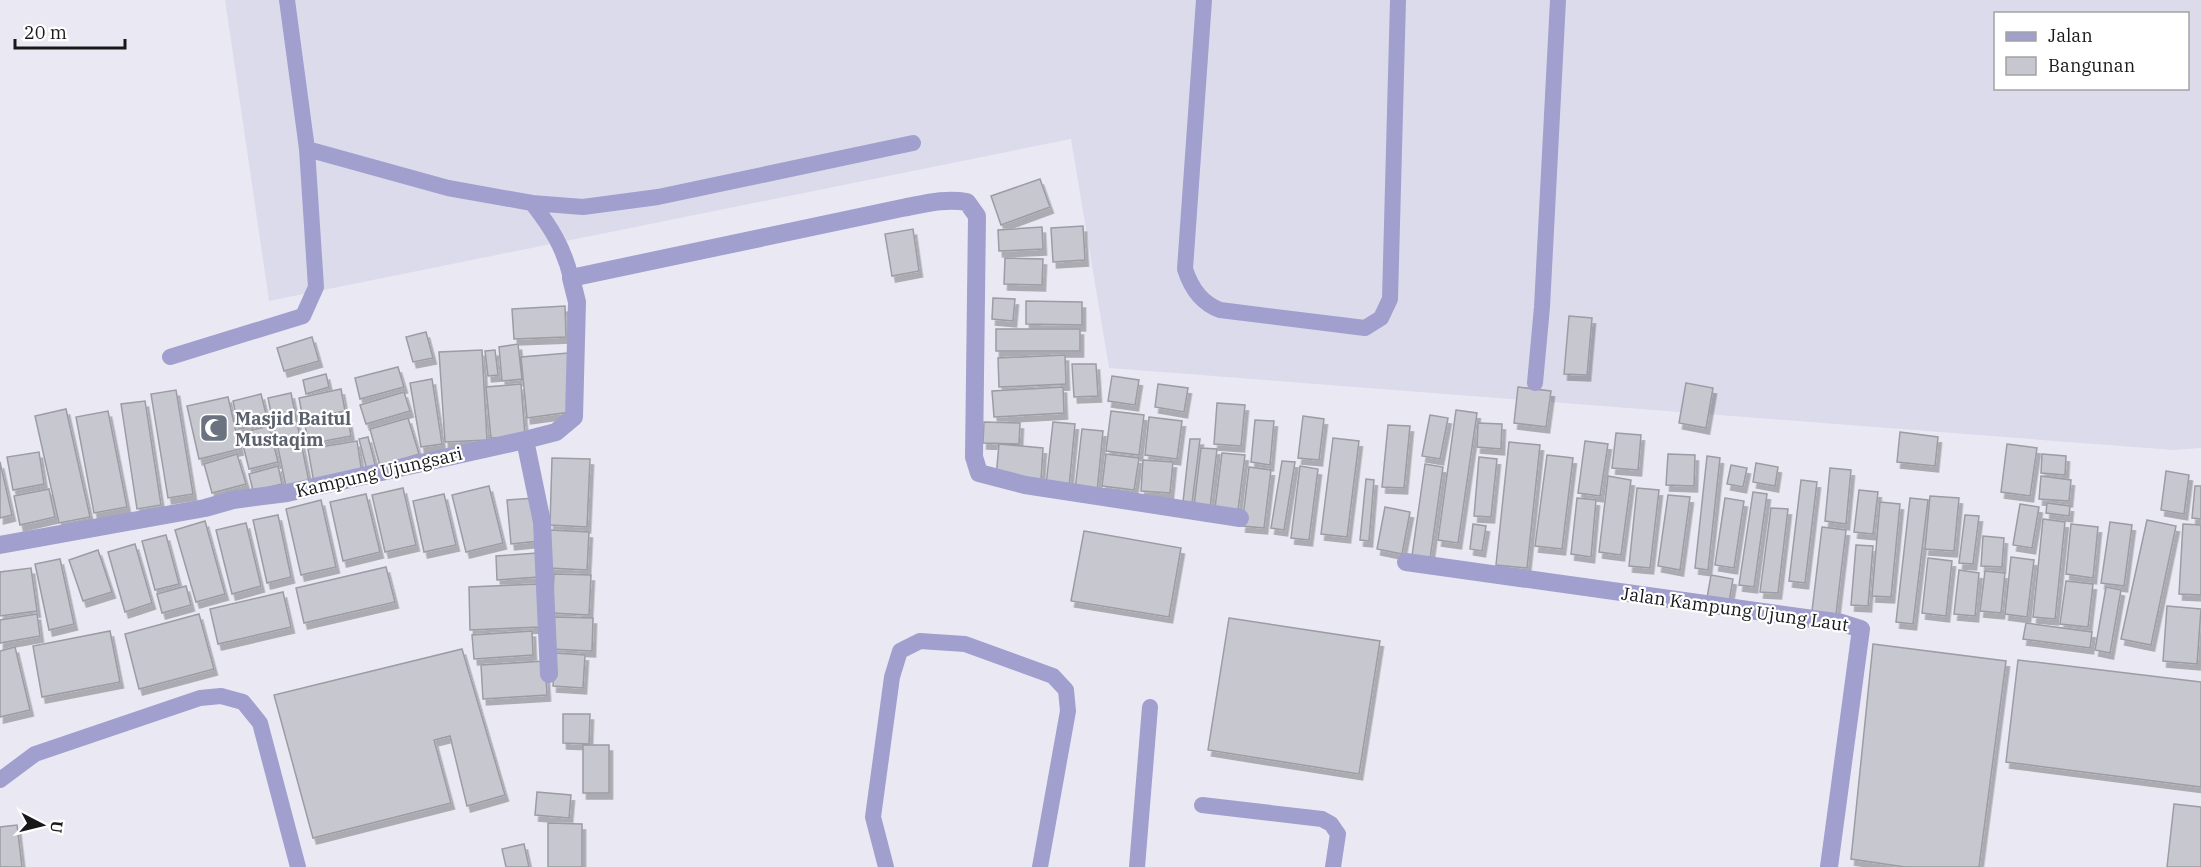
<svg xmlns="http://www.w3.org/2000/svg" width="2201" height="867" font-family="'IBM Plex Serif',serif">
	<style>
		.built { fill: #dcdbec; fill-rule: evenodd }
		.building { fill: #c7c7d0; stroke: #9c9ca4; stroke-width: 1.5; filter: url(#shadow) }
		.lines { fill: none; stroke-linecap: round; stroke-linejoin: round }
		.service { stroke: #a09fce; stroke-width: 16 }
		.minor { stroke: #a09fce; stroke-width: 18 }
		.labels { text-anchor: middle; dominant-baseline: central; stroke-width: 4.5; stroke-linejoin: round; paint-order: stroke }
		.worship-label { font-size: 18px; font-weight: bold; fill: #5b616d; stroke: #fff; text-anchor: start }
		.street-label { font-size: 18px; fill: #18181b; stroke: #fff }
	</style>
	<defs>
		<filter id="shadow"><feDropShadow dx="3.5" dy="6" stdDeviation="0" flood-color="#0004"/></filter>
	</defs>
	<rect width="100%" height="100%" fill="#eae9f3"/>
	<!-- built -->
	<path class="built" d="M225,0H2201V448L2173,450L1109,368L1071,139L269,301ZM1996,14H2188V88H1996Z"/>
	<!-- building -->
	<path class="building" d="M1040,179L1050,207L1001,225L991,196Z
		M1083,226L1085,260L1053,262L1051,228Z
		M1042,227L1043,249L999,251L998,230Z
		M913,229L919,271L892,276L885,234Z
		M1005,258L1043,259L1042,285L1004,284Z
		M993,298L1015,299L1013,321L992,319Z
		M1026,301L1082,302V325L1026,324Z
		M565,306L566,337L514,339L512,309Z
		M1569,316L1592,318L1587,375L1564,374Z
		M996,329H1080V351H996Z
		M426,332L433,358L413,362L406,337Z
		M312,337L319,361L284,371L277,348Z
		M518,344L522,379L502,381L499,347Z
		M482,350L487,440L445,442L439,352Z
		M495,350L498,375L488,376L485,351Z
		M568,353L570,412L527,418L521,357Z
		M1065,355L1066,384L999,387L998,358Z
		M1072,364H1096L1098,396L1074,397Z
		M398,367L404,387L360,399L355,378Z
		M326,374L329,387L306,394L303,380Z
		M1112,376L1139,380L1135,405L1108,401Z
		M432,379L442,444L421,447L410,383Z
		M1686,383L1713,388L1706,428L1679,423Z
		M521,384L525,436L491,438L486,387Z
		M1158,384L1188,388L1184,412L1155,407Z
		M1063,387L1064,413L994,417L992,391Z
		M1518,387L1551,391L1546,427L1514,423Z
		M341,389L345,411L303,419L299,398Z
		M176,390L193,494L168,498L151,394Z
		M404,392L410,411L366,424L360,405Z
		M291,393L309,482L286,487L268,398Z
		M261,394L268,422L239,429L233,401Z
		M228,397L240,449L199,459L187,406Z
		M145,401L161,505L137,509L121,404Z
		M1217,403L1245,405L1241,446L1214,444Z
		M66,409L90,517L59,523L35,416Z
		M1456,410L1477,413L1458,543L1438,540Z
		M108,411L127,507L94,513L76,417Z
		M1111,411L1144,415L1139,455L1106,451Z
		M347,413L351,436L309,444L304,421Z
		M1430,415L1448,418L1440,459L1422,456Z
		M1303,416L1324,419L1319,460L1298,458Z
		M1149,417L1182,421L1177,459L1145,455Z
		M408,418L419,454L380,466L370,429Z
		M1255,420L1274,421L1270,465L1251,462Z
		M984,422L1020,423L1019,444L983,443Z
		M1053,422L1075,424L1069,487L1046,485Z
		M1478,423L1502,424L1501,449L1477,447Z
		M1388,425L1410,426L1404,488L1382,487Z
		M269,426L278,462L249,469L240,433Z
		M1082,429L1103,431L1097,492L1075,490Z
		M1900,432L1938,437L1935,466L1897,462Z
		M1616,433L1641,435L1638,470L1612,468Z
		M368,437L376,468L367,470L359,439Z
		M1333,438L1359,441L1347,537L1321,534Z
		M1190,439H1200L1192,503L1183,502Z
		M357,441L362,474L314,483L308,449Z
		M1585,441L1608,444L1600,496L1578,493Z
		M1509,442L1540,445L1527,568L1496,565Z
		M999,444L1043,448L1041,480L996,477Z
		M2007,444L2037,448L2030,496L2001,492Z
		M1201,448L1217,449L1210,508L1194,506Z
		M39,452L44,484L13,490L7,457Z
		M1222,453L1245,455L1238,510L1215,508Z
		M237,454L246,484L212,493L204,464Z
		M1106,454L1139,458L1134,490L1102,486Z
		M1668,454L1695,455L1694,486L1666,485Z
		M2042,454L2066,456L2065,475L2041,473Z
		M1547,455L1573,458L1562,549L1535,546Z
		M1707,456L1720,458L1708,570L1695,568Z
		M1479,457L1497,459L1491,517L1474,516Z
		M552,458L590,459L587,527L550,525Z
		M1143,460L1173,462L1170,493L1141,491Z
		M1282,461L1295,462L1284,530L1271,528Z
		M0,462L12,515L0,518Z
		M1756,463L1778,467L1775,486L1753,482Z
		M1425,464L1443,467L1430,559L1412,556Z
		M1731,465L1747,468L1743,487L1727,484Z
		M278,466L282,484L253,491L249,474Z
		M1300,466L1318,469L1309,540L1291,538Z
		M1249,467L1271,470L1264,528L1242,526Z
		M1830,468L1851,470L1846,524L1825,521Z
		M2166,471L2189,475L2184,514L2161,510Z
		M1608,476L1631,480L1621,555L1599,552Z
		M2041,476L2071,480L2069,501L2039,499Z
		M1366,479L1374,480L1369,541L1360,540Z
		M1801,480L1817,482L1805,583L1789,581Z
		M489,486L503,543L466,552L452,495Z
		M2195,486H2201V519L2192,518Z
		M403,488L416,545L385,552L372,495Z
		M1637,488L1659,490L1650,568L1629,566Z
		M49,489L55,517L20,525L14,496Z
		M1859,490L1878,492L1873,534L1854,532Z
		M1753,492L1767,494L1754,587L1739,585Z
		M366,494L380,552L343,561L330,502Z
		M444,494L456,545L424,552L413,501Z
		M1668,495L1690,497L1680,570L1658,566Z
		M1930,496L1959,498L1954,551L1925,549Z
		M535,498L539,541L511,544L507,500Z
		M1577,498L1596,500L1591,557L1571,554Z
		M1725,498L1744,501L1734,568L1715,565Z
		M1910,498L1928,500L1913,624L1896,622Z
		M321,500L336,567L301,575L286,509Z
		M1880,502L1900,504L1891,597L1872,596Z
		M2047,503L2070,506L2069,516L2046,513Z
		M2020,504L2039,507L2032,548L2013,545Z
		M1385,507L1410,512L1402,554L1377,549Z
		M1771,508L1788,509L1778,593L1760,592Z
		M278,515L291,577L267,583L253,520Z
		M1965,515L1979,516L1973,564L1959,563Z
		M2043,519L2065,522L2055,619L2033,617Z
		M2147,520L2176,526L2151,645L2121,639Z
		M205,521L225,594L196,602L175,530Z
		M2110,522L2132,525L2124,586L2101,583Z
		M246,523L261,586L232,594L216,530Z
		M1473,524L1486,526L1482,551L1470,549Z
		M2071,524L2098,527L2093,578L2066,574Z
		M2183,524L2201,525V595L2179,594Z
		M1822,527L1846,530L1836,614L1812,611Z
		M550,530L589,532L587,570L549,568Z
		M1084,531L1181,548L1169,617L1071,601Z
		M166,535L179,584L155,590L142,541Z
		M1983,536L2004,538L2002,567L1981,566Z
		M135,544L152,603L125,612L108,552Z
		M1856,545L1873,546L1868,606L1851,605Z
		M98,550L112,592L83,601L69,560Z
		M537,553L539,577L497,580L496,556Z
		M2011,557L2034,560L2027,617L2005,614Z
		M1928,558L1952,561L1946,616L1922,613Z
		M60,559L74,624L49,630L35,564Z
		M386,567L395,602L304,623L296,588Z
		M31,568L37,611L0,616V572Z
		M1959,570L1979,573L1975,616L1954,614Z
		M1985,571L2005,573L2001,613L1980,611Z
		M554,574L591,575L589,615L552,613Z
		M1711,575L1733,579L1729,602L1707,598Z
		M2066,581L2093,584L2088,627L2060,624Z
		M538,584L540,627L470,630L469,587Z
		M186,586L191,605L162,613L157,594Z
		M2106,587L2121,590L2110,653L2095,650Z
		M283,592L291,627L218,644L210,609Z
		M2167,606L2201,609L2197,664L2163,661Z
		M37,614L40,636L0,643V620Z
		M199,614L214,669L139,689L125,634Z
		M553,617L593,618L592,651L551,649Z
		M1229,618L1380,641L1359,774L1208,750Z
		M2026,623L2092,632L2090,648L2023,639Z
		M110,631L120,682L42,697L33,646Z
		M532,631L533,655L474,659L472,635Z
		M1873,644L2006,661L1979,867H1905L1851,859Z
		M15,647L30,710L0,717V651Z
		M462,649L505,795L467,806L450,736L434,740L451,803L313,838L274,695Z
		M555,653L585,655L583,688L553,686Z
		M2018,660L2201,682V787L2006,762Z
		M545,661L547,695L483,699L481,665Z
		M563,714H590L589,744L563,743Z
		M583,745H609V793H583Z
		M537,792L571,795L569,818L535,815Z
		M2174,804L2201,807V867H2167Z
		M548,823L582,824V867H548Z
		M17,825L22,867H0V827Z
		M524,844L529,867H506L502,849Z"/>
	<g class="lines">
		<!-- service -->
		<path class="service" d="M1204,0L1185,269C1191,288 1201,303 1220,310L1365,328L1381,318L1390,299L1398,0
			M307,149L448,188L532,203L583,207L658,197L913,143
			M532,203C551,227 564,248 571,278
			M170,357L303,316L316,287L307,149L287,0
			M1535,383L1542,307L1558,0
			M0,780L35,754L200,698L221,696L243,702L260,723L298,867
			M1202,805L1322,819L1331,824L1338,834L1333,867
			M886,867L873,817L892,677L900,651L920,641L965,644L1053,676L1066,690L1068,711L1040,867
			M1137,867L1150,707"/>
		<!-- minor -->
		<path class="minor" d="M525,440L556,432L574,417L577,302L571,278L902,208C924,204 944,198 967,202L977,216L974,457L979,473L1025,485L1240,518
			M0,545L205,508L233,500L287,493L525,440L542,522L549,674
			M1406,562L1842,623L1861,629L1829,867"/>
	</g>
	<!-- icons -->
	<defs>
		<g id="mosque-square" transform="scale(1.5)"><rect x="-9" y="-9" width="18" height="18" rx="4" fill="#6b7280" stroke="#fff"/><path d="M3.5-4.9A6 6 0 1 0 3.5 4.9A5 5 0 1 1 3.5-4.9Z" fill="#fff"/></g>
	</defs>
	<g fill-rule="evenodd">
		<use href="#mosque-square" x="214" y="428"/>
	</g>
	<g class="labels">
		<!-- worship labels -->
		<g class="worship-label">
			<text x="235" y="418">Masjid Baitul<tspan x="235" dy="21">Mustaqim</tspan></text>
		</g>
		<!-- street labels -->
		<g class="street-label">
			<text transform="translate(379 472) rotate(-13)">Kampung Ujungsari</text>
			<text transform="translate(1735 609) rotate(8)">Jalan Kampung Ujung Laut</text>
		</g>
	</g>
	<!-- legend -->
	<rect x="1994" y="12" width="195" height="78" fill="#ffffff" stroke="#a3a3a4" stroke-width="1.5"/>
	<rect x="2006" y="32" width="30" height="9" fill="#a09fce" stroke="#a3a3a4" stroke-width="1.5"/>
	<text x="2048" y="42" font-size="18" fill="#18181b">Jalan</text>
	<rect x="2006" y="57" width="30" height="18" fill="#c7c7d0" stroke="#a3a3a4" stroke-width="1.5"/>
	<text x="2048" y="72" font-size="18" fill="#18181b">Bangunan</text>
	<!-- north arrow -->
	<g transform="translate(42 825) rotate(97)" stroke="#ffffff" stroke-width="4.5" paint-order="stroke">
	<path d="M0-4.5L10 22L0 15L-10 22Z" fill="#18181b"/>
	<text y="-9" font-size="16" font-weight="bold" text-anchor="middle" fill="#18181b">U</text>
	</g>
	<!-- scale -->
	<path d="M15 39v9h110v-9" fill="none" stroke="#18181b" stroke-width="3"/>
	<text x="24" y="39" font-size="18" fill="#18181b" stroke="#ffffff" stroke-width="4.5" paint-order="stroke">20 m</text>
</svg>
